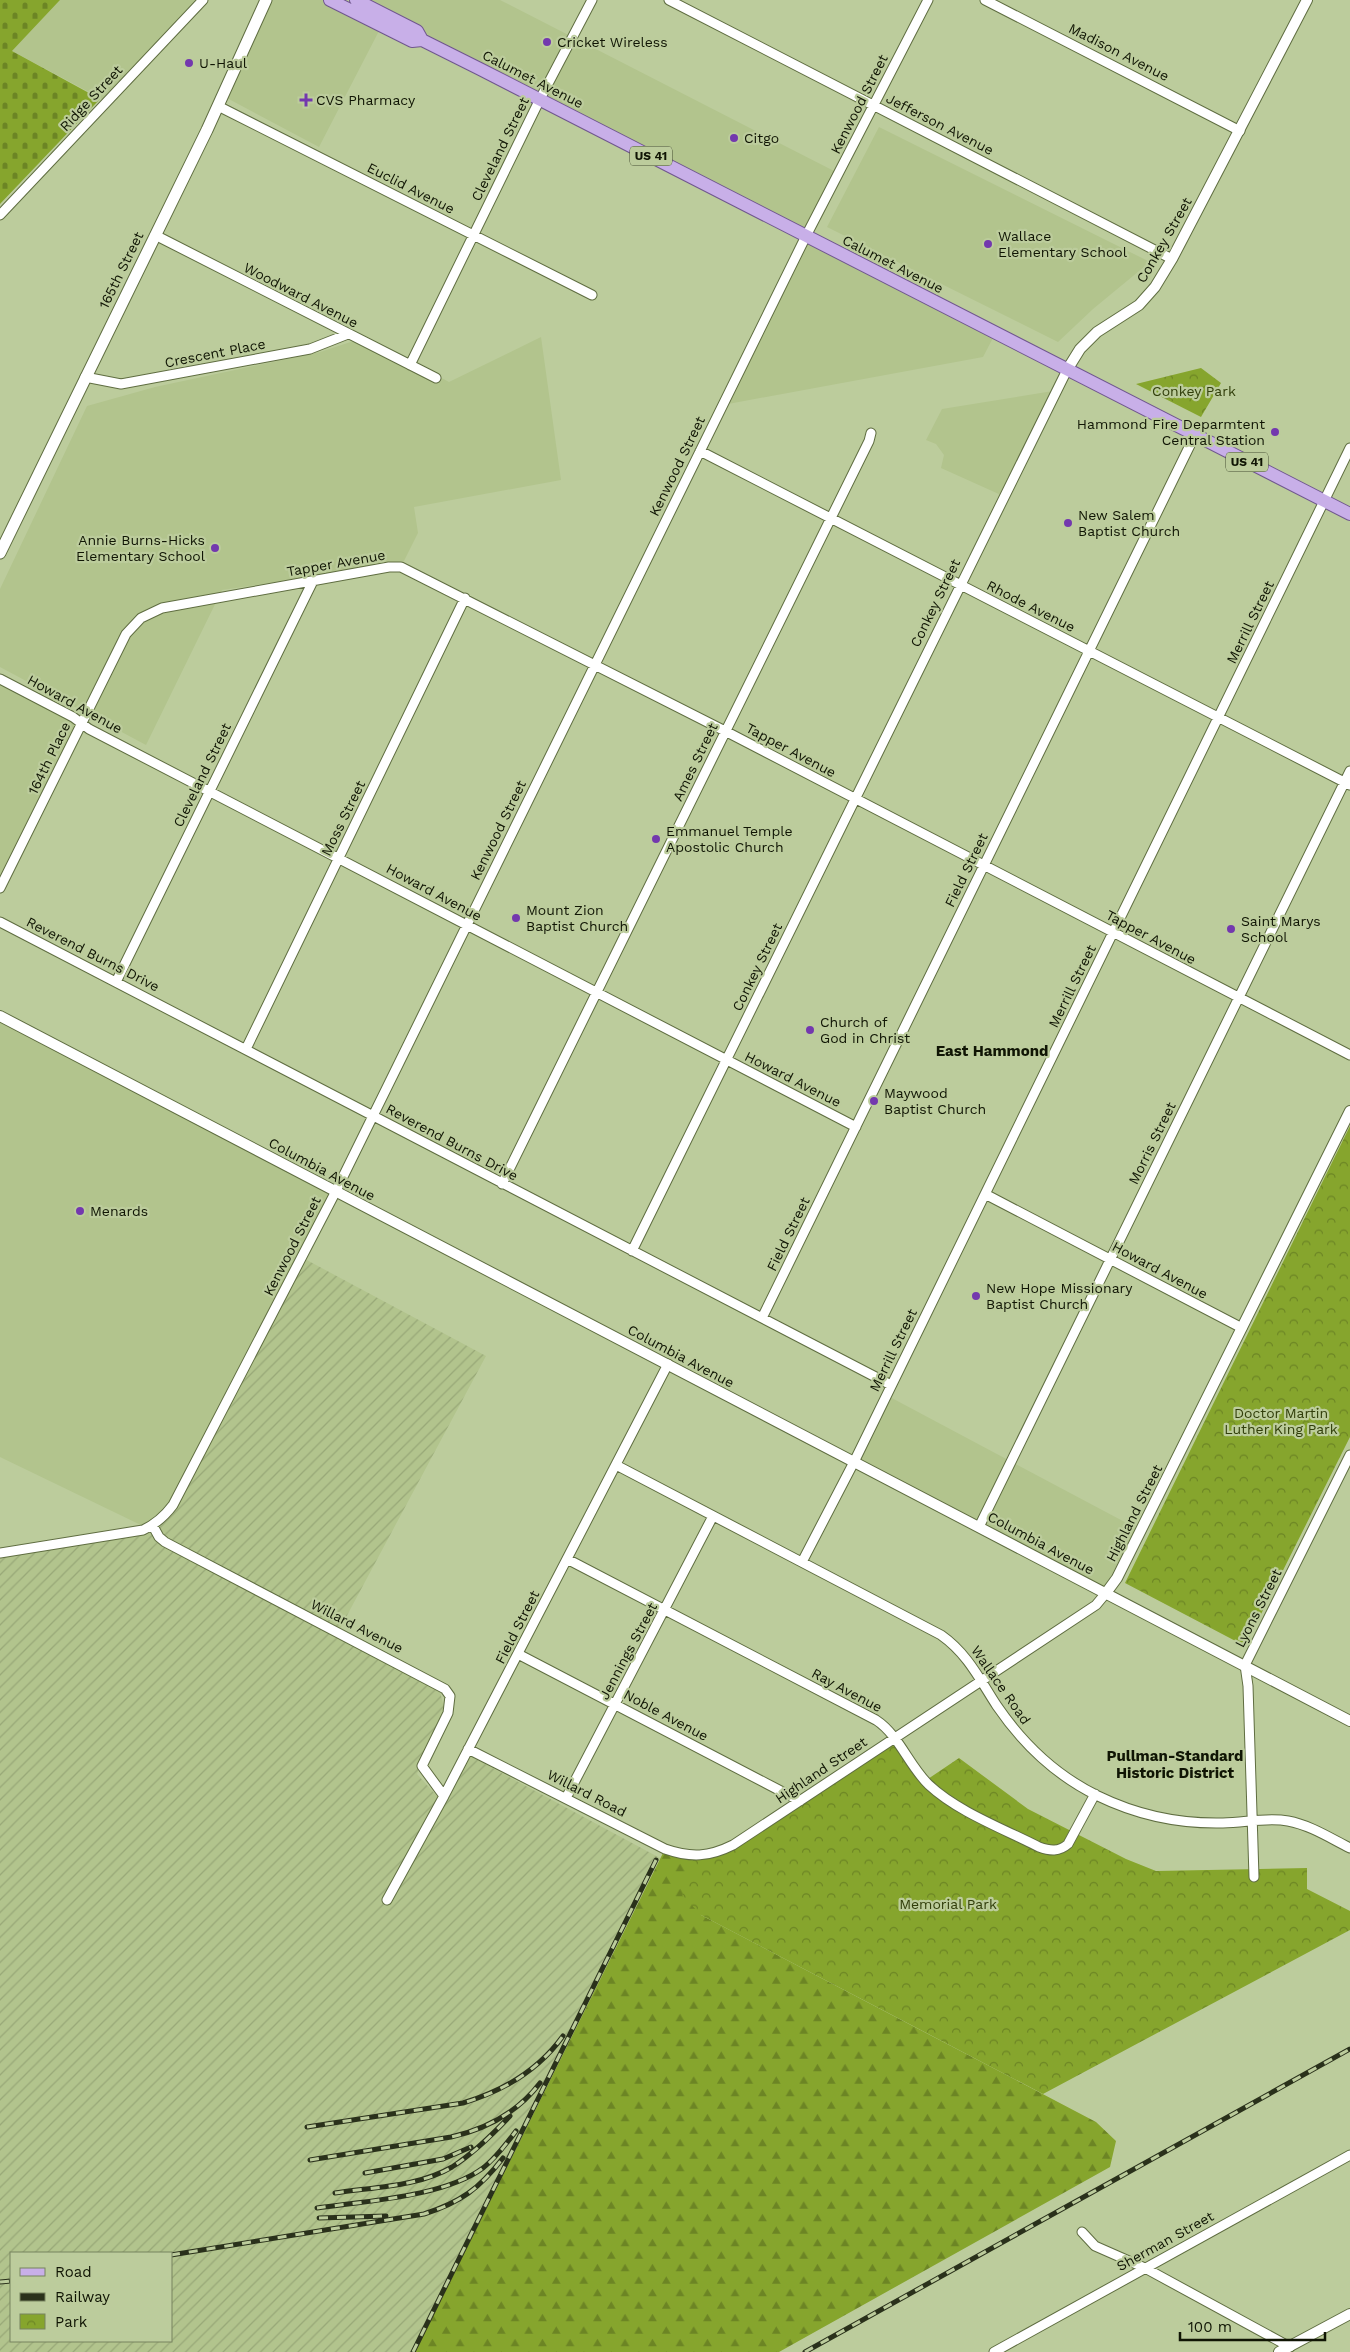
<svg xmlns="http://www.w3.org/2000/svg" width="1350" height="2352" font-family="'Work Sans',sans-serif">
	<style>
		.built { fill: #b2c48d }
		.industrial { fill: url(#industrial-furrows); fill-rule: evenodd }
		.forest { fill: url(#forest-firs) }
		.cemetery { fill: url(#cemetery-stones) }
		.park { fill: url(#park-crowns) }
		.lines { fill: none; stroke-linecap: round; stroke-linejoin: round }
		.minor-casing { stroke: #5f6d41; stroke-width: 11 }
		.tertiary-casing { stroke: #5f6d41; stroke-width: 12 }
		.secondary-casing { stroke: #5f6d41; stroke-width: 13 }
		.primary-casing { stroke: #70578e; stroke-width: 14 }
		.minor { stroke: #fff; stroke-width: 9 }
		.tertiary { stroke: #fff; stroke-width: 10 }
		.secondary { stroke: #fff; stroke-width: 11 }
		.primary { stroke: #c8afe8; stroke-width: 12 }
		.rail-casing { stroke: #2a311b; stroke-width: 5 }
		.rail { stroke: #bccc9c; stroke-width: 3; stroke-dasharray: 9; stroke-linecap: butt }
		.poi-dot { fill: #7338ae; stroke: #bccc9c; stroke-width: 2 }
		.labels { text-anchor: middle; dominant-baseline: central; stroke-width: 4.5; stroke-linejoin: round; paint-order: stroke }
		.shield { fill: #bccc9c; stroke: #444c32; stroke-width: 1 }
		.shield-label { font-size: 12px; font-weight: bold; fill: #101504 }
		.poi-label { font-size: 14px; fill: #101504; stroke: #bccc9c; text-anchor: start }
		.street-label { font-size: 14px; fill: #101504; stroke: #bccc9c }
		.park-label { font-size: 14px; fill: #313e0a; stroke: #bccc9c }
		.neighbourhood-label { font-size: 15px; font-weight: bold; fill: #101504; stroke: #bccc9c }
	</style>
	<defs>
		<pattern id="industrial-furrows" width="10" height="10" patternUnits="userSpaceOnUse" patternTransform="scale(1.25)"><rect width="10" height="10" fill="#b2c48d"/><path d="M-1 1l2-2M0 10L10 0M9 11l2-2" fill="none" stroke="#98a878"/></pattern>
		<pattern id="forest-firs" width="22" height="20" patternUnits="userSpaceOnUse" patternTransform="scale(1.25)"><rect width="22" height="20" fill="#86a52d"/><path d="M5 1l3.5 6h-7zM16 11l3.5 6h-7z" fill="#6c8524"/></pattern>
		<pattern id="cemetery-stones" width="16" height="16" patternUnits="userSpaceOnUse" patternTransform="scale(1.25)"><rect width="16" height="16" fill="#86a52d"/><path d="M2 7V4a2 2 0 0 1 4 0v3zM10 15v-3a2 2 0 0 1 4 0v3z" fill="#6c8524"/></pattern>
		<pattern id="park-crowns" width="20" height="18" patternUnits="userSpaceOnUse" patternTransform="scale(1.25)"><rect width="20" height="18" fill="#86a52d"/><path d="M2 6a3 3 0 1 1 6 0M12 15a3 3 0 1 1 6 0" fill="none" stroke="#6c8524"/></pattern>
	</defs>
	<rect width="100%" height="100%" fill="#bccc9c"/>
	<!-- built -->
	<path class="built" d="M60,0H199L104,100L12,51Z
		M270,0H323L380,29L319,147L225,97Z
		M363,0H500L834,171L804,232L424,39Z
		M879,127L1150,262L1093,309L1058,342L827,227Z
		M807,240L994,336L983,357L728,404Z
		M366,337L449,382L541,337L561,480L414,507L418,533L403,563L222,590L146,745L0,667V589L87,406L155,387L320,352Z
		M1053,391L1001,495L941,468L944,455L936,444L926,440L942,409Z
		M0,682L77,724L0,882Z
		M0,1019L333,1192L171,1504L145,1527L0,1457Z
		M888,1396L1136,1528L1104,1589L856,1461Z"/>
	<!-- industrial -->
	<path class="industrial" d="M303,1258L486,1356L336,1636L440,1691L444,1708L417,1774L445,1805L470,1756L660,1858L415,2352H0V1557L144,1534L166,1516ZM11,2253H171V2341H11Z"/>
	<!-- forest -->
	<path class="forest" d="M665,1849L694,1857L701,1915L1096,2122L1116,2141L1110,2167L779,2352H415Z"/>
	<!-- cemetery -->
	<path class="cemetery" d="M0,0H60L12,51L100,99L0,204Z"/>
	<!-- park -->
	<path class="park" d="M1201,368L1221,383L1201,417L1136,384Z
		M1350,1126V1437L1245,1646L1125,1583Z
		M894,1738L925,1781L959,1758L1028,1809L1126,1859L1156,1871L1307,1868V1889L1350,1911V1930L1043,2094L701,1915L682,1895L694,1857L719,1852Z"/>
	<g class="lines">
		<!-- minor casing -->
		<g class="minor-casing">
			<path id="minor" d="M669,0L1172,259
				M985,0L1240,131
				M218,106L592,295
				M0,215L203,0
				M155,235L436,378
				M410,365L540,99L592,0
				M85,377L121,384L310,349L348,334
				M700,451L1350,785
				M0,679L73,717L89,729L856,1127
				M0,888L126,634L141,618L162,608L389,567H401L725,731L1350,1055
				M0,922L891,1385
				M116,982L313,581
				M246,1049L465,598
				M502,1184L869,441L871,433
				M985,1194L1242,1328
				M632,1251L1067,370
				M762,1318L1195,435
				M616,1465L941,1635C968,1654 980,1680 997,1706C1023,1744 1057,1776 1098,1796C1137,1815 1180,1824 1223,1823C1244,1823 1266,1817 1288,1821C1310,1825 1330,1838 1350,1848
				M153,1526L159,1537L165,1542L445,1689L450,1696L448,1713L422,1766L444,1796
				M979,1527L1350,771
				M0,1553L143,1530C156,1524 164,1517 173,1505L336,1191L806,236L928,0
				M567,1559L876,1720C899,1735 909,1766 929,1785C958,1812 1004,1829 1039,1847C1050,1851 1059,1852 1068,1844L1095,1794
				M802,1562L854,1462L1350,448
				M518,1654L800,1801
				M468,1749L665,1849C691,1858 709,1857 733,1845L1096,1605L1106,1593
				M566,1798L713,1516
				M1254,1877L1248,1686L1245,1665L1350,1455
				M387,1900L444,1796L668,1364
				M1082,2232L1095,2246L1145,2268L1290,2347
				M994,2352L1350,2155"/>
		</g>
		<!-- tertiary casing -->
		<g class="tertiary-casing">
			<path id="tertiary" d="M1067,370L1080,349L1097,332L1139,305L1155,287L1172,259L1307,0
				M0,1016L1350,1721
				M1106,1593L1117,1578L1350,1111
				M1279,2352L1350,2314"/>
		</g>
		<!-- secondary casing -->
		<g class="secondary-casing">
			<path id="secondary" d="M0,553L207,130L266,0"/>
		</g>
		<!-- primary casing -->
		<g class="primary-casing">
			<path id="primary" d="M330,0L412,41L422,40L480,69L1350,514
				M356,0L417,31L422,40"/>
		</g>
		<!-- minor -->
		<use href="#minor" class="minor"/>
		<!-- tertiary -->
		<use href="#tertiary" class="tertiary"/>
		<!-- secondary -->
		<use href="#secondary" class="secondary"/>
		<!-- primary -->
		<use href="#primary" class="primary"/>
		<!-- rail casing -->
		<g class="rail-casing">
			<path id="rail" d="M307,2127L463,2103C503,2091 538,2071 563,2036
				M310,2160L451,2137C486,2129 518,2112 540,2083
				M365,2173L443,2159L471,2147
				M335,2193C373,2187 418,2187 452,2167C474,2153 492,2135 510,2116
				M317,2208C365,2201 444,2197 483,2168C496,2158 506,2144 516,2131
				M319,2218L386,2216
				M171,2255L424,2214C461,2202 479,2189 503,2158
				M0,2282L11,2281
				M413,2352L656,1860
				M805,2352L1350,2049"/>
		</g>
		<!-- rail -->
		<use href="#rail" class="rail"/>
	</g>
	<!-- markers -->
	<g class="poi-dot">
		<circle cx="547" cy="42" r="5"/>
		<circle cx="189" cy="63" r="5"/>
		<path d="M303.5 92.5h5v5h5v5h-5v5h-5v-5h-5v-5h5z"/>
		<circle cx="734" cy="138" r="5"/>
		<circle cx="988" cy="244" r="5"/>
		<circle cx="1275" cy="432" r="5"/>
		<circle cx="1068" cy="523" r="5"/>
		<circle cx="215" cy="548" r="5"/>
		<circle cx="656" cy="839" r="5"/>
		<circle cx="516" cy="918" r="5"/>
		<circle cx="1231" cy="929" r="5"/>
		<circle cx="810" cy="1030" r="5"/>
		<circle cx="874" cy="1101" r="5"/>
		<circle cx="80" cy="1211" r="5"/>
		<circle cx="976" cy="1296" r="5"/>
	</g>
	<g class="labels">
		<!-- shield labels -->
		<g class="shield">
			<rect x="630" y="146.5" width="42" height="19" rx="4"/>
			<rect x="1226" y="452.5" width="42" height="19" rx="4"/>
		</g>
		<g class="shield-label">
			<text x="651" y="156">US 41</text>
			<text x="1247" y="462">US 41</text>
		</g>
		<!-- poi labels -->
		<g class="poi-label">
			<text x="557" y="42">Cricket Wireless</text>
			<text x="199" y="63">U-Haul</text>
			<text x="316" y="100">CVS Pharmacy</text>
			<text x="744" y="138">Citgo</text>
			<text x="998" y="236">Wallace<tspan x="998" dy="16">Elementary School</tspan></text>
			<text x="1265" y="424" text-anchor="end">Hammond Fire Deparmtent<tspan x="1265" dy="16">Central Station</tspan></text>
			<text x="1078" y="515">New Salem<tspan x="1078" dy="16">Baptist Church</tspan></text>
			<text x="205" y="540" text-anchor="end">Annie Burns-Hicks<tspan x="205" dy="16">Elementary School</tspan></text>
			<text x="666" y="831">Emmanuel Temple<tspan x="666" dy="16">Apostolic Church</tspan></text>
			<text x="526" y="910">Mount Zion<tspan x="526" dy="16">Baptist Church</tspan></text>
			<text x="1241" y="921">Saint Marys<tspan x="1241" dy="16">School</tspan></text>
			<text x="820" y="1022">Church of<tspan x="820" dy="16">God in Christ</tspan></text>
			<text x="884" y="1093">Maywood<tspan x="884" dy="16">Baptist Church</tspan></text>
			<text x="90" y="1211">Menards</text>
			<text x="986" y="1288">New Hope Missionary<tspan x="986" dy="16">Baptist Church</tspan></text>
		</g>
		<!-- street labels -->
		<g class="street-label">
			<text transform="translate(1119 52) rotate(27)">Madison Avenue</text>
			<text transform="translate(533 79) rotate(27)">Calumet Avenue</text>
			<text transform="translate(91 98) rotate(-47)">Ridge Street</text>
			<text transform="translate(859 104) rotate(-63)">Kenwood Street</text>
			<text transform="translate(940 124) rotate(27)">Jefferson Avenue</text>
			<text transform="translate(500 149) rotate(-64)">Cleveland Street</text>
			<text transform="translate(411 188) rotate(27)">Euclid Avenue</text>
			<text transform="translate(1164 240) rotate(-60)">Conkey Street</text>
			<text transform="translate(893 264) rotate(27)">Calumet Avenue</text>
			<text transform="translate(121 270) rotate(-64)">165th Street</text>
			<text transform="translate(301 295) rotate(27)">Woodward Avenue</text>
			<text transform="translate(215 353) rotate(-11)">Crescent Place</text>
			<text transform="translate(677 466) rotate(-64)">Kenwood Street</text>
			<text transform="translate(336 563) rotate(-10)">Tapper Avenue</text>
			<text transform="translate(935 603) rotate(-64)">Conkey Street</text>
			<text transform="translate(1031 606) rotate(27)">Rhode Avenue</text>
			<text transform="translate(1250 622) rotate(-64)">Merrill Street</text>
			<text transform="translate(75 704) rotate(29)">Howard Avenue</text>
			<text transform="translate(791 750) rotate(28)">Tapper Avenue</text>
			<text transform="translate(49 758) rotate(-64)">164th Place</text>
			<text transform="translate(695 762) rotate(-64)">Ames Street</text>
			<text transform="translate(202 775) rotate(-64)">Cleveland Street</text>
			<text transform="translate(343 818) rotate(-64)">Moss Street</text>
			<text transform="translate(498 830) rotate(-64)">Kenwood Street</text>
			<text transform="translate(966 870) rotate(-64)">Field Street</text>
			<text transform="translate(434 892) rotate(28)">Howard Avenue</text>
			<text transform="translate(1151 937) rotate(28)">Tapper Avenue</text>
			<text transform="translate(93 954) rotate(27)">Reverend Burns Drive</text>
			<text transform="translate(757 967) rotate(-64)">Conkey Street</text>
			<text transform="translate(1072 986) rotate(-64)">Merrill Street</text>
			<text transform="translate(793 1079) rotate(27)">Howard Avenue</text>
			<text transform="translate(452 1142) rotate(28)">Reverend Burns Drive</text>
			<text transform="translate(1152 1143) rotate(-64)">Morris Street</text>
			<text transform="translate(322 1169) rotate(28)">Columbia Avenue</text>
			<text transform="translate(788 1234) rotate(-64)">Field Street</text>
			<text transform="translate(292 1246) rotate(-63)">Kenwood Street</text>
			<text transform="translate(1160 1270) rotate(28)">Howard Avenue</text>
			<text transform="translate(893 1350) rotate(-64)">Merrill Street</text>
			<text transform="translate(681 1356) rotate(28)">Columbia Avenue</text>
			<text transform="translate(1134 1513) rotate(-63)">Highland Street</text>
			<text transform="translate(1041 1543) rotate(28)">Columbia Avenue</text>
			<text transform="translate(1258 1608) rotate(-63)">Lyons Street</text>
			<text transform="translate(357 1626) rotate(27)">Willard Avenue</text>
			<text transform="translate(517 1627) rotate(-63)">Field Street</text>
			<text transform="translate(628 1651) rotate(-62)">Jennings Street</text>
			<text transform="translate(1001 1685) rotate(55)">Wallace Road</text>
			<text transform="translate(847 1690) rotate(28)">Ray Avenue</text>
			<text transform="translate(666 1715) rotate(28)">Noble Avenue</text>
			<text transform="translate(821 1770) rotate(-34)">Highland Street</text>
			<text transform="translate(587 1793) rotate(27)">Willard Road</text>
			<text transform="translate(1165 2241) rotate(-29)">Sherman Street</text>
		</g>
		<!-- park labels -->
		<g class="park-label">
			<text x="1194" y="391">Conkey Park</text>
			<text x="1281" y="1413">Doctor Martin<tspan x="1281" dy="16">Luther King Park</tspan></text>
			<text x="948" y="1904">Memorial Park</text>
		</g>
		<!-- neighbourhood labels -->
		<g class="neighbourhood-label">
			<text x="992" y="1051">East Hammond</text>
			<text x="1175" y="1756">Pullman-Standard<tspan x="1175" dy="17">Historic District</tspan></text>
		</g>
	</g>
	<!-- legend -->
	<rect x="10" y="2252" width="162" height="90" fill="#bccc9c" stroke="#77835f"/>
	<rect x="20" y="2268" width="25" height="8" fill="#c8afe8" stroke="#77835f"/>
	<text x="55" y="2277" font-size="15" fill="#101504">Road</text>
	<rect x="20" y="2293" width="25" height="8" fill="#2a311b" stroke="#77835f"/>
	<text x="55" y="2302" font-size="15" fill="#101504">Railway</text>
	<rect x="20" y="2314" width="25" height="15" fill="url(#park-crowns)" stroke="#77835f"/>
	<text x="55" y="2327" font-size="15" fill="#101504">Park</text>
	<!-- scale -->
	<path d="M1180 2332v8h145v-8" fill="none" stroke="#101504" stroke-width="2.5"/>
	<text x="1188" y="2332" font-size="15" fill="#101504" stroke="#bccc9c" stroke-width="4" paint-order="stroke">100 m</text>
</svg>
